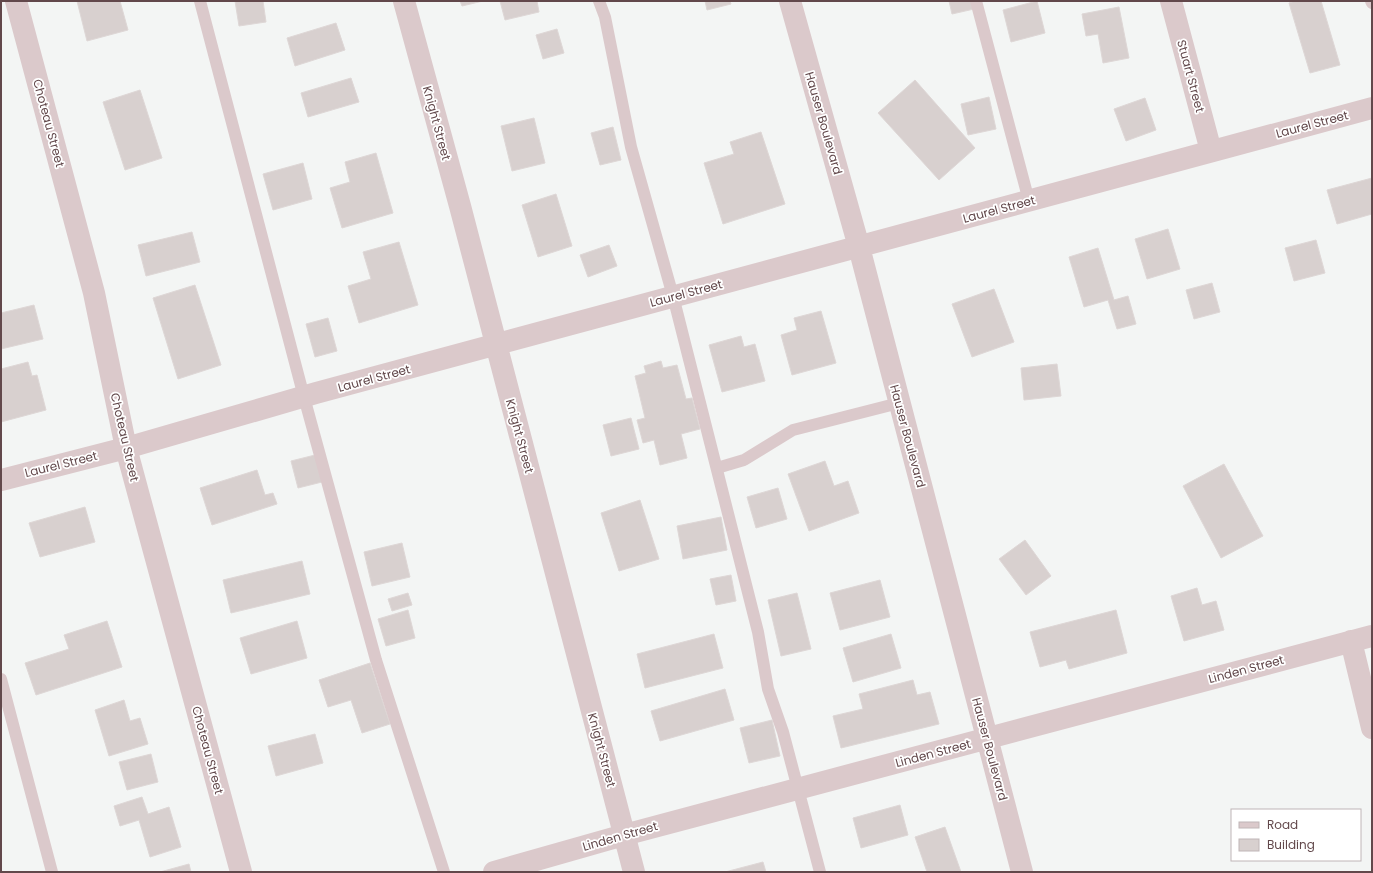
<svg xmlns="http://www.w3.org/2000/svg" width="1373" height="873" font-family="Poppins,sans-serif">
	<style>
		.building { fill: #d8d0cf; stroke: #ded7d6 }
		.lines { fill: none; stroke-linecap: round; stroke-linejoin: round }
		.service { stroke: #dbc9cb; stroke-width: 12 }
		.minor { stroke: #dbc9cb; stroke-width: 22 }
		.labels { text-anchor: middle; dominant-baseline: central; stroke-width: 3.5; stroke-linejoin: round; paint-order: stroke }
		.street-label { font-size: 12px; fill: #62484b; stroke: #fff }
	</style>
	<rect width="100%" height="100%" fill="#f3f5f4"/>
	<!-- building -->
	<path class="building" d="M77,1H120L128,30L87,41Z
		M235,1H263L266,22L239,26Z
		M460,1H483L462,6Z
		M500,1H537L539,12L505,20Z
		M705,1H730L731,4L707,10Z
		M949,1H972L974,9L952,14Z
		M1037,1L1045,33L1011,42L1003,10Z
		M1295,1H1321L1340,65L1310,73L1289,3Z
		M1119,7L1129,58L1103,63L1098,34L1086,36L1082,14Z
		M336,23L345,50L295,66L287,38Z
		M557,29L564,53L543,59L536,35Z
		M351,78L359,102L308,117L301,93Z
		M915,80L975,148L939,180L878,113Z
		M140,90L162,158L125,170L103,102Z
		M989,97L996,129L968,135L961,104Z
		M1145,98L1156,130L1126,141L1114,109Z
		M534,118L545,163L512,171L501,126Z
		M613,127L621,160L600,165L591,133Z
		M761,132L785,204L723,224L704,163L734,154L730,142Z
		M376,153L393,213L342,228L330,188L350,182L345,162Z
		M303,163L312,199L273,210L263,174Z
		M1372,178V214L1337,224L1327,190Z
		M556,194L572,246L538,257L522,205Z
		M1168,229L1180,269L1147,279L1135,239Z
		M192,232L200,262L146,276L138,245Z
		M1316,240L1325,273L1294,281L1285,248Z
		M399,242L418,305L359,323L348,286L371,279L363,252Z
		M609,245L617,266L588,277L580,255Z
		M1098,248L1114,300L1128,296L1136,324L1117,329L1108,300L1084,307L1069,257Z
		M1212,283L1220,312L1194,319L1186,290Z
		M195,285L221,365L178,379L153,298Z
		M994,289L1014,342L972,357L952,304Z
		M34,305L43,339L1,349V313Z
		M821,311L836,363L792,375L781,335L797,330L794,318Z
		M328,318L337,351L315,357L306,324Z
		M741,336L744,347L755,344L765,381L722,392L709,345Z
		M661,361L663,368L677,365L686,399L692,398L700,429L681,434L687,458L660,465L654,440L643,443L637,420L645,418L635,376L646,373L644,366Z
		M28,362L32,376L37,375L46,410L1,422V369Z
		M1057,364L1061,396L1024,400L1021,368Z
		M631,418L639,449L611,456L603,425Z
		M315,455L322,482L298,488L291,461Z
		M825,461L834,486L848,481L859,513L809,531L788,474Z
		M1224,464L1263,536L1221,558L1183,486Z
		M257,470L265,495L273,493L277,504L212,525L200,488Z
		M778,488L787,519L756,528L747,497Z
		M640,500L659,559L619,571L601,513Z
		M85,507L95,542L40,557L29,523Z
		M721,517L727,550L683,559L677,526Z
		M1025,540L1051,576L1026,595L999,559Z
		M402,543L410,577L372,586L364,552Z
		M302,561L310,594L231,613L223,580Z
		M731,575L736,601L716,605L710,579Z
		M880,580L890,617L840,630L830,593Z
		M1197,588L1202,605L1216,601L1224,630L1184,641L1171,596Z
		M408,593L412,605L392,611L388,599Z
		M797,593L811,649L781,656L768,600Z
		M408,610L415,638L386,646L378,619Z
		M1116,610L1127,653L1069,669L1066,660L1040,667L1030,632Z
		M107,621L122,667L36,695L25,663L69,649L64,635Z
		M297,621L307,658L251,674L240,638Z
		M714,634L723,668L645,688L637,654Z
		M891,634L901,668L853,682L843,648Z
		M370,663L390,724L362,733L351,700L328,707L319,680Z
		M913,680L917,695L930,692L939,724L841,748L833,716L863,709L859,694Z
		M725,689L734,720L660,741L651,711Z
		M124,700L130,721L140,718L148,744L109,756L95,710Z
		M772,720L780,756L749,763L740,728Z
		M315,734L323,763L276,776L268,746Z
		M151,754L158,782L127,790L119,762Z
		M142,797L148,814L169,807L181,847L150,857L139,820L120,826L114,806Z
		M900,805L908,835L861,848L853,818Z
		M945,827L961,872H927L915,837Z
		M763,862L766,872H725Z
		M189,864L191,872H160Z"/>
	<g class="lines">
		<!-- service -->
		<path class="service" d="M200,1L304,397L376,660L444,872
			M599,1L605,17L631,147L673,296L758,632L768,689L783,732L820,872
			M976,1L1029,201
			M1371,1L1372,3
			M717,468L744,460L793,430L899,403
			M1,679L52,872"/>
		<!-- minor -->
		<path class="minor" d="M16,1L94,293L126,448L241,872
			M404,1L460,206L634,872
			M790,1L859,247L1022,872
			M1171,1L1211,151
			M1,480L126,448L316,393L1372,108
			M1351,641L1372,728
			M494,872L624,835L1372,636"/>
	</g>
	<g class="labels">
		<!-- street labels -->
		<g class="street-label">
			<text transform="translate(1191 76) rotate(75)">Stuart Street</text>
			<text transform="translate(49 123) rotate(75)">Choteau Street</text>
			<text transform="translate(437 123) rotate(75)">Knight Street</text>
			<text transform="translate(824 123) rotate(74)">Hauser Boulevard</text>
			<text transform="translate(1312 124) rotate(-15)">Laurel Street</text>
			<text transform="translate(999 209) rotate(-15)">Laurel Street</text>
			<text transform="translate(686 293) rotate(-15)">Laurel Street</text>
			<text transform="translate(374 378) rotate(-15)">Laurel Street</text>
			<text transform="translate(520 436) rotate(75)">Knight Street</text>
			<text transform="translate(908 436) rotate(75)">Hauser Boulevard</text>
			<text transform="translate(125 437) rotate(77)">Choteau Street</text>
			<text transform="translate(61 464) rotate(-14)">Laurel Street</text>
			<text transform="translate(1246 669) rotate(-15)">Linden Street</text>
			<text transform="translate(990 749) rotate(75)">Hauser Boulevard</text>
			<text transform="translate(208 750) rotate(75)">Choteau Street</text>
			<text transform="translate(602 750) rotate(75)">Knight Street</text>
			<text transform="translate(933 753) rotate(-15)">Linden Street</text>
			<text transform="translate(620 836) rotate(-16)">Linden Street</text>
		</g>
	</g>
	<!-- border -->
	<rect width="1373" height="873" fill="none" stroke="#62484b" stroke-width="4"/>
	<!-- legend -->
	<rect x="1231" y="809" width="130" height="52" fill="#ffffff" stroke="#c0b6b7"/>
	<rect x="1239" y="822" width="20" height="6" fill="#dbc9cb" stroke="#c0b6b7"/>
	<text x="1267" y="829" font-size="12" fill="#62484b">Road</text>
	<rect x="1239" y="839" width="20" height="12" fill="#d8d0cf" stroke="#c0b6b7"/>
	<text x="1267" y="849" font-size="12" fill="#62484b">Building</text>
</svg>
